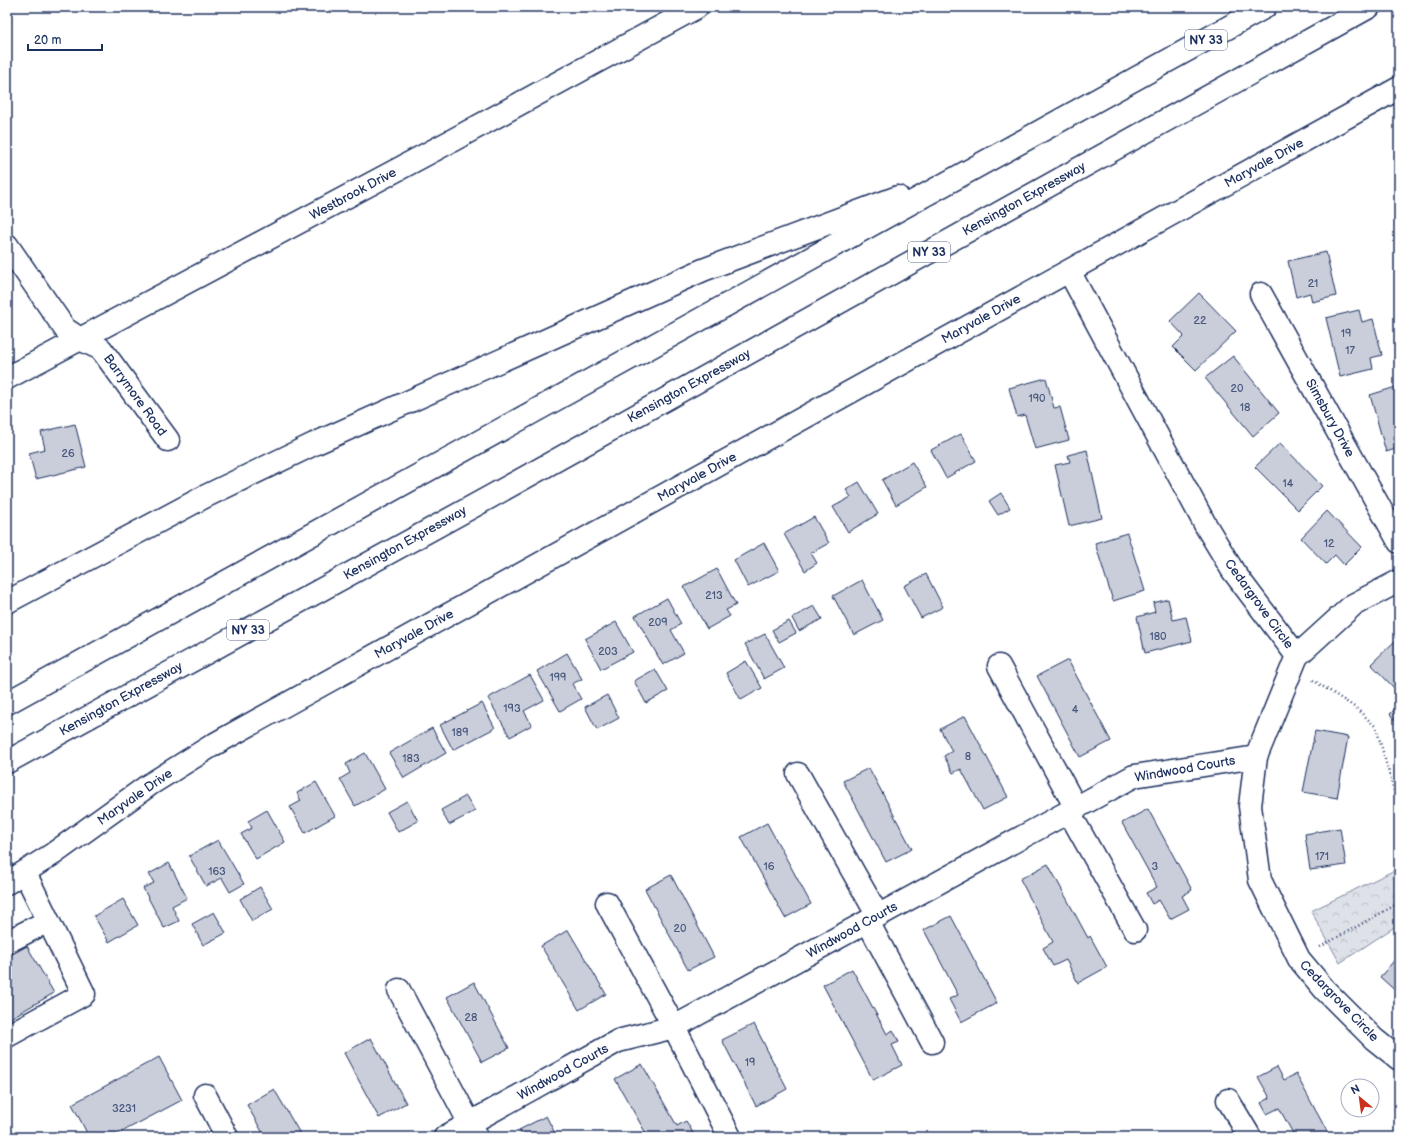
<svg xmlns="http://www.w3.org/2000/svg" width="1406" height="1144" font-family="'Balsamiq Sans',sans-serif">
	<style>
		.park { fill: url(#park-crowns); stroke: #7c88a2 }
		.building { fill: #caceda; stroke: #1b2f5e }
		.lines { fill: none; stroke-linecap: round; stroke-linejoin: round }
		.minor-casing { stroke: #1b2f5e; stroke-width: 25 }
		.highway-casing { stroke: #1b2f5e; stroke-width: 25 }
		.path { stroke: #1b2f5e; stroke-width: 2.5; stroke-dasharray: 1 3; stroke-linecap: butt }
		.minor { stroke: #fff; stroke-width: 22 }
		.highway { stroke: #fff; stroke-width: 22 }
		.labels { text-anchor: middle; dominant-baseline: central; stroke-width: 4; stroke-linejoin: round; paint-order: stroke }
		.number-label { font-size: 11px; fill: #47577d }
		.shield { fill: #fff; stroke: #5f6d8e; stroke-width: 1 }
		.shield-label { font-size: 12px; font-weight: bold; fill: #1b2f5e }
		.street-label { font-size: 13px; fill: #1b2f5e; stroke: #fff }
	</style>
	<defs>
		<pattern id="park-crowns" width="20" height="18" patternUnits="userSpaceOnUse"><rect width="20" height="18" fill="#dee1e7"/><path d="M2 6a3 3 0 1 1 6 0M12 15a3 3 0 1 1 6 0" fill="none" stroke="#bec1c9"/></pattern>
	</defs>
	<rect width="100%" height="100%" fill="#fff"/>
	<filter id="ink" filterUnits="userSpaceOnUse"><feTurbulence type="fractalNoise" baseFrequency=".025" numOctaves="2"/><feDisplacementMap in="SourceGraphic" scale="8" xChannelSelector="R" yChannelSelector="G"/><feConvolveMatrix kernelMatrix="1 2 1 2 8 2 1 2 1" color-interpolation-filters="sRGB"/></filter>
	<g filter="url(#ink)">
		<!-- park -->
		<path class="park" d="M1399,868V924L1340,963L1311,911Z"/>
		<!-- building -->
		<path class="building" d="M1326,252L1336,296L1312,302L1310,293L1296,297L1288,261Z
			M1199,293L1236,331L1196,370L1173,347L1184,336L1170,321Z
			M1359,310L1362,322L1373,319L1382,355L1371,358L1373,369L1340,377L1326,318Z
			M1233,356L1279,413L1253,436L1205,378Z
			M1046,378L1054,408L1060,407L1069,440L1035,449L1025,415L1017,417L1009,388Z
			M1399,386V448L1386,452L1370,395Z
			M75,424L86,467L36,479L29,453L45,449L41,432Z
			M961,434L976,461L946,478L931,450Z
			M1280,443L1322,486L1298,510L1255,467Z
			M1087,450L1102,518L1069,526L1055,465L1070,462L1068,455Z
			M912,462L927,487L896,505L882,480Z
			M859,482L878,514L848,532L833,507L851,497L846,490Z
			M1001,493L1010,508L998,515L989,501Z
			M1327,511L1362,547L1344,565L1335,555L1326,564L1301,538Z
			M814,517L829,543L811,553L817,563L805,571L784,534Z
			M1127,533L1145,591L1113,601L1095,543Z
			M764,543L779,571L748,587L734,560Z
			M717,569L736,605L726,610L730,616L707,629L684,587Z
			M926,574L943,607L921,618L904,586Z
			M862,580L883,620L854,635L833,596Z
			M667,598L681,624L671,630L684,653L663,665L635,616Z
			M1168,599L1173,620L1186,617L1192,641L1145,653L1137,617L1155,612L1153,603Z
			M814,606L822,619L799,631L792,618Z
			M789,621L796,633L779,642L772,630Z
			M616,622L633,652L601,669L585,639Z
			M765,634L784,668L764,679L745,644Z
			M1396,640L1399,643V687L1396,690L1371,664Z
			M567,653L582,679L572,684L581,699L560,711L537,671Z
			M1068,660L1111,741L1080,757L1037,676Z
			M746,661L762,688L741,700L726,673Z
			M655,669L668,691L646,703L634,681Z
			M530,675L544,700L524,711L532,725L510,737L488,698Z
			M607,695L619,718L597,730L585,707Z
			M482,703L495,728L453,750L440,725Z
			M1399,705V724L1390,714Z
			M965,716L1008,797L983,810L961,769L953,773L944,756L952,751L940,729Z
			M432,728L446,753L404,778L389,753Z
			M1315,731L1348,737L1337,798L1303,792Z
			M365,753L385,789L355,806L340,779L350,773L346,764Z
			M869,768L912,849L886,862L843,781Z
			M316,782L335,816L305,833L290,807L301,801L297,793Z
			M466,796L475,811L449,825L441,810Z
			M407,801L418,821L398,832L387,812Z
			M1148,809L1192,890L1182,896L1189,909L1170,919L1159,900L1152,904L1146,893L1157,887L1122,823Z
			M267,810L285,842L256,859L241,834L252,828L248,821Z
			M767,823L811,904L785,918L741,837Z
			M1340,828L1346,865L1310,870L1305,834Z
			M218,840L244,884L230,892L222,878L206,886L189,856Z
			M169,863L187,898L172,906L179,921L164,928L143,888L154,883L149,874Z
			M1048,864L1088,938L1090,936L1107,967L1078,983L1066,960L1053,966L1043,948L1053,942L1020,879Z
			M671,875L714,957L688,970L645,889Z
			M260,887L273,909L252,921L240,899Z
			M123,899L138,925L109,942L94,916Z
			M214,912L226,933L203,945L192,924Z
			M951,916L997,1003L961,1022L949,999L958,995L924,930Z
			M568,930L606,994L579,1010L541,946Z
			M27,946L54,993L7,1020V957Z
			M1399,955V994L1380,977Z
			M852,969L887,1034L893,1030L899,1042L892,1045L902,1065L873,1080L823,985Z
			M474,982L509,1048L482,1062L447,997Z
			M754,1024L787,1089L756,1106L722,1040Z
			M371,1038L406,1103L379,1118L344,1053Z
			M159,1057L182,1100L112,1137H89L72,1104Z
			M642,1064L677,1126L686,1121L693,1133L686,1137H648L615,1079Z
			M1277,1067L1284,1080L1296,1074L1330,1137H1295L1279,1108L1267,1114L1261,1103L1270,1098L1258,1077Z
			M274,1089L302,1137H265L247,1105Z
			M546,1116L557,1137H523L519,1130Z"/>
		<g class="lines">
			<!-- minor casing -->
			<g class="minor-casing">
				<path id="minor" d="M7,245L65,329L80,339L101,349L168,440
					M1069,271L1206,526L1233,571L1297,656
					M1261,294L1399,542
					M7,378L453,140L697,7
					M1399,581L1353,605L1297,656L1256,757L1250,806L1260,880L1299,959L1325,990L1374,1039L1399,1059
					M999,666L1076,808
					M798,774L878,916
					M1069,812L1135,930
					M7,883L53,854L149,785L213,745L1399,88
					M607,903L674,1027L730,1137
					M868,922L932,1042
					M7,942L48,921
					M399,990L477,1137
					M7,1036L84,994L25,873
					M205,1095L227,1137
					M1228,1100L1250,1137
					M445,1137L618,1041L674,1027L1134,776L1256,757"/>
			</g>
			<!-- highway casing -->
			<g class="highway-casing">
				<path id="highway" d="M7,602L206,496L314,444L703,270L898,197
					M7,703L1265,7
					M7,762L490,497L1369,7"/>
			</g>
			<!-- path -->
			<path class="path" d="M1313,680L1356,708L1376,727L1399,809
				M1320,947L1399,903"/>
			<!-- minor -->
			<use href="#minor" class="minor"/>
			<!-- highway -->
			<use href="#highway" class="highway"/>
		</g>
	</g>
	<g class="labels">
		<!-- number labels -->
		<g class="number-label">
			<text x="1313" y="283">21</text>
			<text x="1200" y="320">22</text>
			<text x="1346" y="333">19</text>
			<text x="1350" y="350">17</text>
			<text x="1237" y="388">20</text>
			<text x="1037" y="398">190</text>
			<text x="1245" y="407">18</text>
			<text x="68" y="453">26</text>
			<text x="1288" y="483">14</text>
			<text x="1329" y="543">12</text>
			<text x="714" y="595">213</text>
			<text x="658" y="622">209</text>
			<text x="1158" y="636">180</text>
			<text x="608" y="651">203</text>
			<text x="558" y="677">199</text>
			<text x="512" y="708">193</text>
			<text x="1075" y="709">4</text>
			<text x="460" y="732">189</text>
			<text x="968" y="756">8</text>
			<text x="411" y="758">183</text>
			<text x="1322" y="856">171</text>
			<text x="769" y="866">16</text>
			<text x="1155" y="866">3</text>
			<text x="217" y="871">163</text>
			<text x="680" y="928">20</text>
			<text x="471" y="1017">28</text>
			<text x="750" y="1062">19</text>
			<text x="124" y="1108">3231</text>
		</g>
		<!-- shield labels -->
		<g class="shield">
			<rect x="1185" y="30" width="42" height="20" rx="3"/>
			<rect x="908" y="242" width="42" height="20" rx="3"/>
			<rect x="227" y="620" width="42" height="20" rx="3"/>
		</g>
		<g class="shield-label">
			<text x="1206" y="40">NY 33</text>
			<text x="929" y="252">NY 33</text>
			<text x="248" y="630">NY 33</text>
		</g>
		<!-- street labels -->
		<g class="street-label">
			<text transform="translate(1264 163) rotate(-29)">Maryvale Drive</text>
			<text transform="translate(353 194) rotate(-28)">Westbrook Drive</text>
			<text transform="translate(1024 199) rotate(-29)">Kensington Expressway</text>
			<text transform="translate(981 319) rotate(-29)">Maryvale Drive</text>
			<text transform="translate(689 386) rotate(-29)">Kensington Expressway</text>
			<text transform="translate(135 395) rotate(54)">Barrymore Road</text>
			<text transform="translate(1330 418) rotate(61)">Simsbury Drive</text>
			<text transform="translate(697 477) rotate(-29)">Maryvale Drive</text>
			<text transform="translate(405 543) rotate(-29)">Kensington Expressway</text>
			<text transform="translate(1259 604) rotate(54)">Cedargrove Circle</text>
			<text transform="translate(414 634) rotate(-29)">Maryvale Drive</text>
			<text transform="translate(121 699) rotate(-29)">Kensington Expressway</text>
			<text transform="translate(1185 769) rotate(-10)">Windwood Courts</text>
			<text transform="translate(135 797) rotate(-35)">Maryvale Drive</text>
			<text transform="translate(852 930) rotate(-29)">Windwood Courts</text>
			<text transform="translate(1339 1001) rotate(46)">Cedargrove Circle</text>
			<text transform="translate(563 1072) rotate(-29)">Windwood Courts</text>
		</g>
	</g>
	<!-- margin -->
	<rect width="1406" height="1144" fill="none" stroke="#fff" stroke-width="24"/>
	<rect x="12" y="12" width="1382" height="1120" fill="none" stroke="#1b2f5e" stroke-width="1.5" filter="url(#ink)"/>
	<!-- north arrow -->
	<g transform="translate(1360 1098) rotate(331)"><circle r="19" fill="#ffffff" stroke="#a4acbf"/>
	<path d="M0-3L7 15L0 10L-7 15Z" fill="#c8321e"/>
	<text y="-6" font-size="11" font-weight="bold" text-anchor="middle" fill="#1b2f5e">N</text>
	</g>
	<!-- scale -->
	<path d="M28 44v6h74v-6" fill="none" stroke="#1b2f5e" stroke-width="2"/>
	<text x="34" y="44" font-size="12" fill="#1b2f5e" stroke="#ffffff" stroke-width="3" paint-order="stroke">20 m</text>
</svg>
